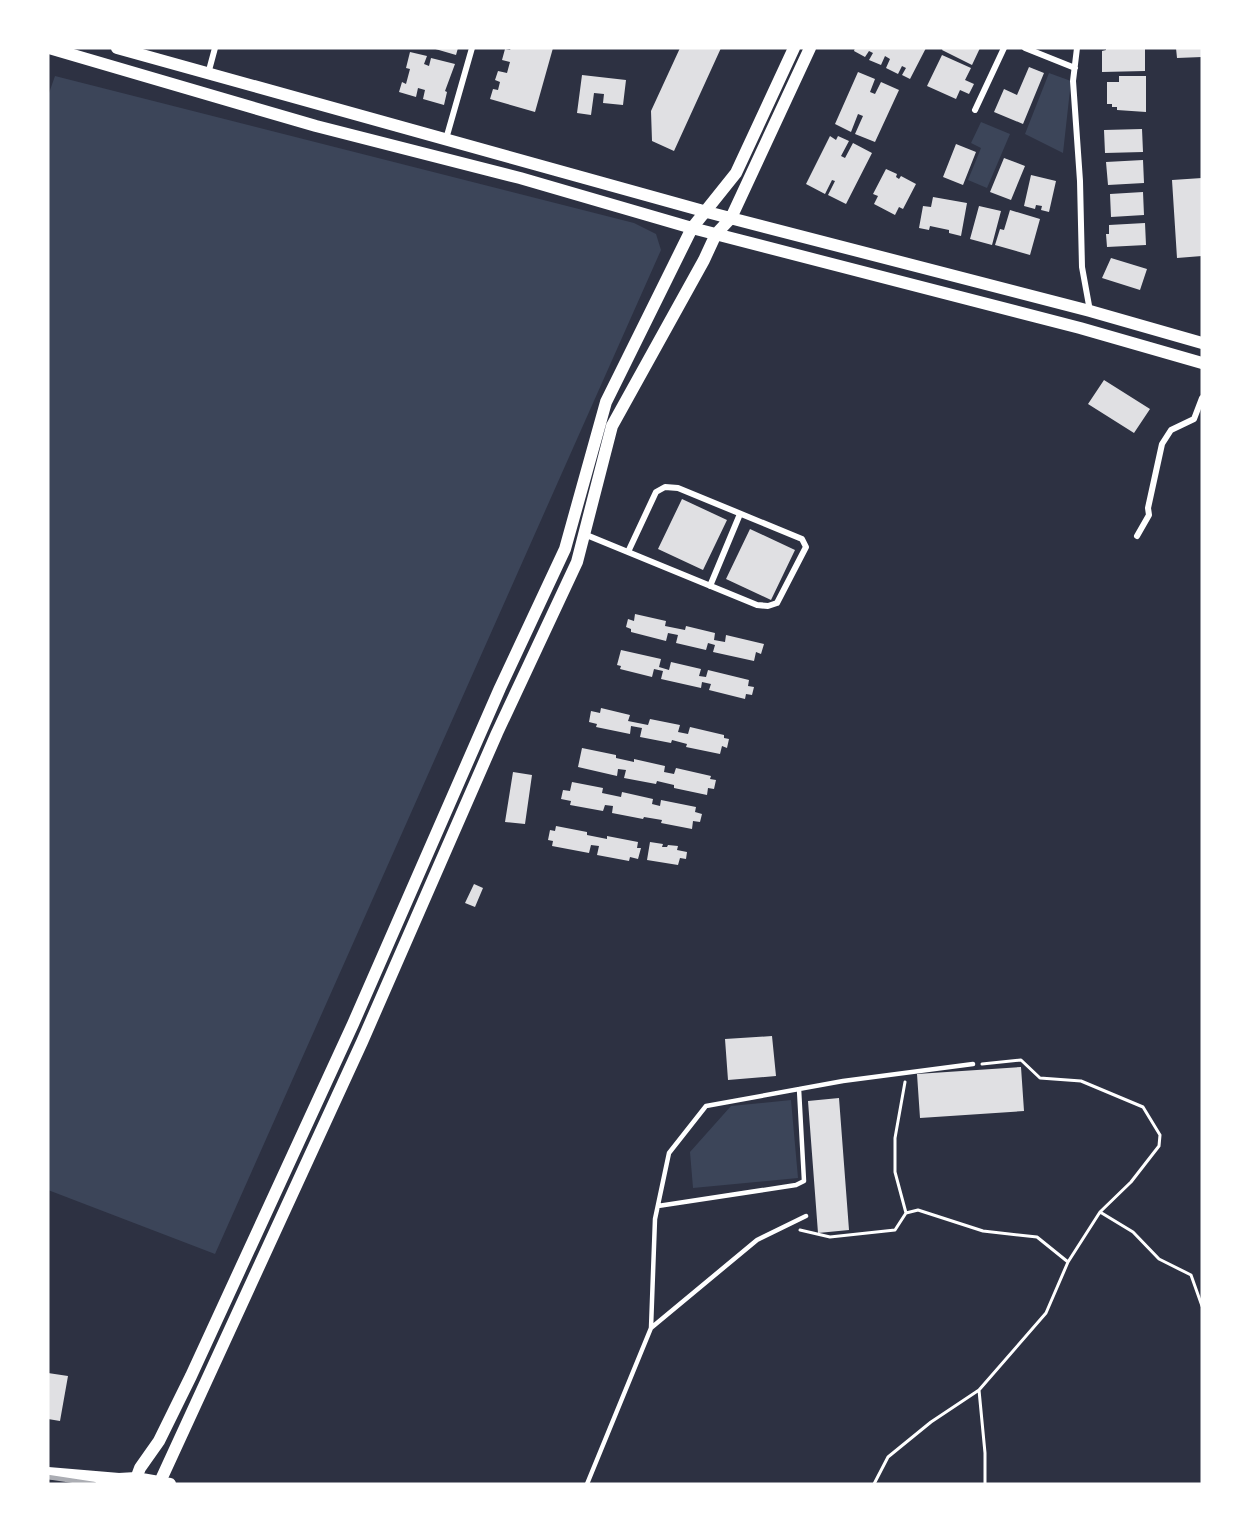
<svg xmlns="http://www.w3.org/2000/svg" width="1250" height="1532" font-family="'PT Sans Narrow',sans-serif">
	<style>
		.green { fill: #3c4559 }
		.building { fill: #e0e0e3 }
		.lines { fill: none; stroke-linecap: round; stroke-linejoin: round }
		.path { stroke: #fff; stroke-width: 3 }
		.service { stroke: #fff; stroke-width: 4.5 }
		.minor { stroke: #fff; stroke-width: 6 }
		.secondary { stroke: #fff; stroke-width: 12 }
		.rail { stroke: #abadb3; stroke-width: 4.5 }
	</style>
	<rect width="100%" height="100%" fill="#2d3142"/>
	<!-- green -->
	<path class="green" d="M1049,73L1071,81L1063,153L1025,134Z
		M55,76L634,223L656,234L661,250L215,1254L48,1190V96Z
		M981,122L1010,134L987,188L968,180L981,148L971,143Z
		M791,1100L798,1178L693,1188L690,1152L731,1106Z"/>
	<!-- building -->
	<path class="building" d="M432,48H458L456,55Z
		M511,48H553L535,112L490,99L493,89L498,90L500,82L495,80L498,71L507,73L510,62L502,60L505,49L510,50Z
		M680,48H721L674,151L652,141L651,111Z
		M855,48L913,49L926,48L910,79L902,75L906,68L902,66L898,74L886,68L890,59L885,56L881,65L869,60L873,53L869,51L865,57L854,51Z
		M943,48H980L972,65L942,50Z
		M1106,48H1145V71L1102,72V51L1106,50Z
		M1176,48H1202V57L1177,58Z
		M410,52L427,56L424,64L429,66L431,58L455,64L445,91L447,92L444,105L423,99L425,90L418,88L416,97L399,92L402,82L406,84L410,69L406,68Z
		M942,55L971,68L965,80L974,84L969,94L960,90L956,99L927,86Z
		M1029,67L1044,73L1023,124L994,112L1004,89L1017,95Z
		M858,72L875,79L870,92L875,94L881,82L899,90L875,142L855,134L863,116L858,114L851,132L835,124Z
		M582,75L626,80L623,105L603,103L604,94L594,93L591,115L577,113Z
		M1119,76H1146V112L1117,110V107H1112V104H1107V82H1119Z
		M1142,129L1143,152L1105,153L1104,130Z
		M830,136L836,140L838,136L849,141L841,156L845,158L853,143L872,153L846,204L828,195L835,181L832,180L825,194L806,184Z
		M956,144L976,152L963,185L943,177Z
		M1004,158L1025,166L1011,200L990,192Z
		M1143,160L1144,183L1108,185L1106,162Z
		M886,169L897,174L896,177L899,179L901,176L916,184L903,209L899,207L895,215L874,204L878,196L873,194Z
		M1031,175L1056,181L1049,212L1041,210L1042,206L1036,205L1035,209L1024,206Z
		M1202,178V256L1177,258L1172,180Z
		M1143,192L1144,215L1111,217L1110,194Z
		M933,197L967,203L961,236L949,233V230L930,226L929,230L919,228L923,206L931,207Z
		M979,206L1001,211L992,245L970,239Z
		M1010,210L1040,219L1030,255L995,245L1000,229L1004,230Z
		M1145,223L1146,245L1107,247L1106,234H1109V225Z
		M1111,258L1147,269L1140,290L1102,278Z
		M1104,380L1150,409L1134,433L1088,404Z
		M682,499L727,520L703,570L658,549Z
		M750,529L795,550L771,600L726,579Z
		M635,614L666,621L665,626L685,630L686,626L715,633L714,640L725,642L726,635L764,644L761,654L756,652L754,661L713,652L715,645L708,643L706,650L676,643L678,635L668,633L666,641L631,632V629L626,627L628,619L634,621Z
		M621,650L661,659L659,667L669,670L671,662L701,669L699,676L706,677L708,670L749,680L748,686L754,687L752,695L746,694L745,699L709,690L711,684L702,682L701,688L661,679L663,671L654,669L652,677L620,669L621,666L617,665Z
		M601,708L630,715L628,721L648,725L650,719L680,725L678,732L688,734L690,727L724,735V738L729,739L727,748L722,746L720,754L686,747L687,744L672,740L671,743L640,737L642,728L631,726L630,734L596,727L597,724L589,722L591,711L600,713Z
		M582,748L616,755V758L634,762V759L665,766L664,772L674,774L676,768L711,776L710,779L716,780L714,789L708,788L707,795L674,788V785L657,781L656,784L624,778L626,770L618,769L617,776L578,767Z
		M513,772L532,775L525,824L505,822Z
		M572,782L603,788L602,793L621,797L622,792L653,799L652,804L660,806L661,800L696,807L695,812L702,814L700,822L693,821L692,829L661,823L662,820L644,817L643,819L612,813L613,806L605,805L603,811L570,805L571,801L561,799L563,790L570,791Z
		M556,826L587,832V835L607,839V836L638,842L637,848H641L638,859L630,857L629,861L597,855L599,846L591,845L589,853L552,846L553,841L548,840L550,830L555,831Z
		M650,842L663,844L662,847H667L668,845L678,846L677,850L687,852L686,859L680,858L678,865L647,860Z
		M474,884L483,888L475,907L465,903Z
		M772,1036L776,1076L728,1080L725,1039Z
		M1021,1067L1024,1111L920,1118L917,1074Z
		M839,1098L849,1230L818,1233L808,1101Z
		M48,1373L68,1376L60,1421L48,1419Z"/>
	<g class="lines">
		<!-- path -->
		<path class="path" d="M982,1064L1021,1060L1040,1078L1081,1081L1143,1107L1160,1135L1159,1146L1131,1182L1100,1212L1133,1232L1159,1259L1191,1275L1202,1306
			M905,1082L895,1138V1172L906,1213
			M800,1230L830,1237L895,1230L906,1213L918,1210L983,1231L1037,1237L1068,1262
			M979,1390L985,1453V1484
			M874,1484L888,1457L931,1422L979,1390L1046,1313L1068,1262L1100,1212"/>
		<!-- service -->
		<path class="service" d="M658,1206L796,1185L804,1181L799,1089
			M651,1328L757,1240L806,1216
			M587,1484L651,1328L655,1219L669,1153L706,1106L843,1081L973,1064"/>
		<!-- minor -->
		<path class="minor" d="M1025,48L1075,68
			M1077,48L1073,81L1080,181L1082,267L1090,311
			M208,74L215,48
			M975,110L1004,48
			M446,139L472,48
			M584,534L757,605L768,606L777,603L806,547L802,539L678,488L665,487L656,492L628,552
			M1137,536L1149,515L1148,508L1162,444L1171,430L1194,419L1202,398
			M710,586L740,514"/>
		<!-- secondary -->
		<path class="secondary" d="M49,48L316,126L520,178L692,228L1080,328L1202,363
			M117,48L707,212L1090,311L1202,343
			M48,1473L119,1479L136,1478L170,1484
			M134,1484L140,1468L159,1441L191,1376L353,1024L500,688L565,549L606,402L692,228L736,173L794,48
			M159,1484L362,1042L497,733L577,562L612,426L704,260L716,234L731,218L810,48"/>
		<!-- rail -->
		<path class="rail" d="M48,1477L94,1484"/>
	</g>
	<!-- border -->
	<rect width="1250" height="1532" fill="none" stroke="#ffffff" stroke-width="99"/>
</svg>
